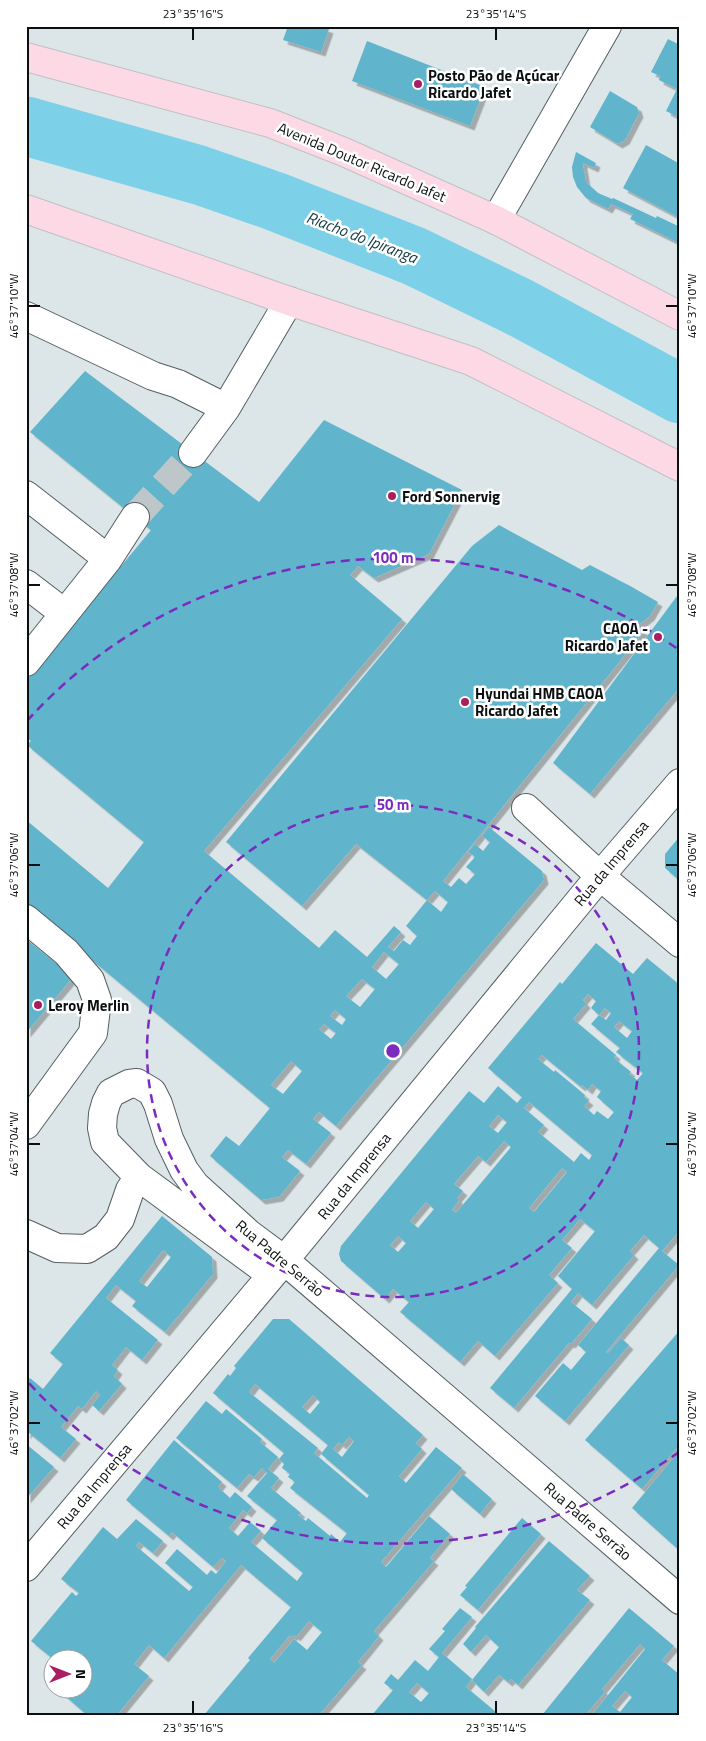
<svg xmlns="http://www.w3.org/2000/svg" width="706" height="1741" font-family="'Titillium Web',sans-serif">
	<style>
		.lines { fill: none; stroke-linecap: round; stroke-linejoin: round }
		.river { stroke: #7cd0e7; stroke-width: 59 }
		.building { fill: #60b4cb; fill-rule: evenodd; filter: url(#shadow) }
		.minor-tunnel { stroke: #bdc6c8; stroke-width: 28; stroke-dasharray: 28 14; stroke-linecap: butt }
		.minor-casing { stroke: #555e61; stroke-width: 30 }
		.major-casing { stroke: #c0c1c1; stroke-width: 30 }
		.minor { stroke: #fff; stroke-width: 28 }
		.major { stroke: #fdd9e5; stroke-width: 28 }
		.ticks { fill: none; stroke: #0b0f10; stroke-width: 2 }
		.ring { fill: none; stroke: #7b2cbf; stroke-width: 2.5; stroke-dasharray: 9 6 }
		.poi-dot { fill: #a91e62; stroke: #fff; stroke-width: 2 }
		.labels { text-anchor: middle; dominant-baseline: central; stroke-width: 5; stroke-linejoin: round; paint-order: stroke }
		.poi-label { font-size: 15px; font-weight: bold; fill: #0b0f10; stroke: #fff; text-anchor: start }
		.street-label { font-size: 15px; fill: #0b0f10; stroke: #fff }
		.water-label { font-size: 16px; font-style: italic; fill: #123a44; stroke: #fff }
		.centre { fill: #7b2cbf; stroke: #fff; stroke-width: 2.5 }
		.ring-label { font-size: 15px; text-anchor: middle; font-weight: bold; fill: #7b2cbf; stroke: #fff; stroke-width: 5; stroke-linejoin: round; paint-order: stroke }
		.neatline { fill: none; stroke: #0b0f10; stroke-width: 2 }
		.ticks-label { font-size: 12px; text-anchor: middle; fill: #0b0f10 }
	</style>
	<defs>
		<filter id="shadow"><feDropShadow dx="4.5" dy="4.5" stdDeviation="0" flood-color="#0004"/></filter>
	</defs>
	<rect width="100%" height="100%" fill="#dce6e9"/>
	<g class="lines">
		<!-- river -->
		<path class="river" d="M26,126L199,175L274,201L414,256L519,307L680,394"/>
	</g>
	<!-- building -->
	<path class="building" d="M288,26H321L329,29L321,52L283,40Z
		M668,39L680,45V118L666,111L677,89L659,80L660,76L651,72Z
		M367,41L485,87L470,126L352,81Z
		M610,91L637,107L639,113L625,140L618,144L590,127Z
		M646,145L680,164V218L623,188Z
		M576,152L596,163L594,168L583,163V165L586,182L598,193L612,199L613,198L656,218L657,216L680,227V234L677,242L630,219L633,214L611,204L608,209L586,198L577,187L573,177L572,167Z
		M85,371L259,502L324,420L462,490L429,554L374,578L358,566L350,575L402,619L204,851L319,948L335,930L367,957L394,926L401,932L388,947L394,951L403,940L410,945L417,936L406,926L427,900L356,844L302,906L226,842L472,546L499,525L582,570L590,565L632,587L658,602L650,616L636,627L644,631L443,881L451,887L459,878L466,884L475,874L466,867L475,857L468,852L475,844L483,851L490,842L482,836L489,827L542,871L544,880L336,1126L319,1112L317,1114L313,1119L331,1133L306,1164L288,1150L282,1157L300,1171L279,1197L261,1200L210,1156L226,1136L239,1146L270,1108L26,905V820L108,888L144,842L27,745L31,741L26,737V681L151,530L30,432ZM435,891L448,902L441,912L427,900ZM384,952L399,964L386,979L372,967ZM362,979L375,989L360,1007L346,996ZM335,1010L346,1019L342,1025L330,1016ZM324,1024L336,1033L331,1039L319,1029ZM291,1061L302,1071L283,1094L271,1085Z
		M680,592V687L590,794L553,763Z
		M680,836V881L665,868V854Z
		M26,939L73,977L26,1033Z
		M596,943L633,974L647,958L680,985V1230L662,1251L679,1265L606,1352L608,1353L621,1338L629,1345L565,1421L535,1396L563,1363L571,1370L586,1352L578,1345L659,1248L644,1235L630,1251L634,1255L592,1305L578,1293L571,1302L592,1319L571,1344L569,1343L514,1408L490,1388L572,1289L558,1276L595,1231L580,1219L562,1240L572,1248L549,1275L558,1283L495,1356L478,1341L460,1362L400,1312L409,1302L393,1289L385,1299L341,1261L339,1254L341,1246L469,1091L484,1103L498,1086L517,1103L522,1097L488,1068L560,982L562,984ZM588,994L596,1001L591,1008L599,1015L605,1008L611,1013L606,1020L599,1015L591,1024L620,1048L616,1052L643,1073L637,1080L629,1074L631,1072L614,1058L616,1055L573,1019L586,1004L583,1000ZM619,1021L632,1031L627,1038L614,1027ZM542,1055L581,1087L582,1085L588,1090L592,1084L601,1091L597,1097L614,1112L608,1119L597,1111L594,1115L584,1106L589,1101L584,1097L585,1095L555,1070L554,1072L538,1059ZM529,1102L592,1155L589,1160L581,1153L574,1162L538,1132L544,1125L524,1108ZM498,1115L507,1122L498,1133L489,1126ZM504,1141L511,1147L456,1213L452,1210L459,1200L457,1198L463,1191L454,1184L478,1156L486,1162ZM562,1168L567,1172L534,1212L529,1208ZM426,1202L434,1209L418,1228L410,1221ZM398,1236L406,1243L398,1252L390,1245Z
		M162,1216L212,1257L213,1274L165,1332L132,1306L136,1301L116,1285L106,1298L158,1340L142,1360L126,1347L112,1365L118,1370L114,1376L122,1384L99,1411L92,1405L100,1395L96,1391L82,1409L78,1406L61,1427L76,1439L60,1458L28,1432L26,1435V1382L30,1378L43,1389L63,1364L50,1353ZM163,1250L171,1257L147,1287L139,1281Z
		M273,1319H289L423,1435L416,1443L422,1449L399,1476L406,1483L436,1447L462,1468L381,1562L386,1567L429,1516L450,1534L430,1558L434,1561L374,1631L379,1636L358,1662L362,1665L319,1715H204L250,1660L248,1658L291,1607L241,1565L164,1658L149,1645L134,1664L149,1676L117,1715H87L56,1688H82V1658H52L31,1641L72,1592L76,1596L79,1593L61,1579L103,1527L117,1539L136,1519L163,1541L153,1553L139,1542L136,1546L189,1591L193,1587L165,1563L177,1549L207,1575L211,1570L216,1574L226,1561L222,1558L213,1567L172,1532L169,1536L126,1500L174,1440L222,1482L218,1487L230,1498L235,1492L252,1507L247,1513L243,1510L229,1528L238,1536L250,1522L261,1531L251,1542L297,1581L303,1573L262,1538L277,1520L247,1496L267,1473L262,1468L254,1477L249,1474L237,1488L176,1438L206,1401L222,1414L226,1409L262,1439L260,1442L278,1457L268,1469L279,1478L271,1488L301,1513L298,1515L306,1521L308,1518L330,1536L331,1534L340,1542L347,1533L290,1488L295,1482L288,1477L290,1474L282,1468L284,1464L279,1459L284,1453L213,1393L228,1374L230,1376L236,1368L234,1366ZM255,1384L328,1445L321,1454L369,1495L367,1498L314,1453L318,1448L249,1392ZM313,1395L320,1402L310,1414L302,1407ZM349,1437L354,1441L342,1457L333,1449L339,1442L342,1445ZM309,1621L322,1632L307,1650L294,1639L274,1663L270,1659L290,1635L292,1637L294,1635L296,1637Z
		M680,1330V1444L642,1489L585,1440Z
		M26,1444L54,1467L26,1499Z
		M680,1450V1551L632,1508Z
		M463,1474L492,1499L480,1514L451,1489Z
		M522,1518L541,1534L478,1610L460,1595L467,1587L465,1586Z
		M549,1541L590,1576L577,1590L590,1600L518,1685L511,1679L508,1682L499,1675L484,1692L472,1680L499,1647L486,1635L471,1652L463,1644L476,1628L475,1627Z
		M460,1608L472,1617L442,1653L472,1679L466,1687L496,1712L494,1715H372L393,1690L384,1683L391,1674L398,1680L415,1660L428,1671L439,1657L429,1649L445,1631L442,1629ZM417,1683L429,1693L421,1702L409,1692Z
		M629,1608L674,1646L662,1660L680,1675V1715H592L645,1649L640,1644L602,1689L605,1692L585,1715H542ZM625,1691L632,1697L620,1712L612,1706Z
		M52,1662V1686L45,1679L51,1672L47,1668Z"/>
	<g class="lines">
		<!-- minor-tunnel -->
		<path class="minor-tunnel" d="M135,517L193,453"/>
		<!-- minor casing -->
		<g class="minor-casing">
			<path id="minor" d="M496,220L607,26
				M26,316L153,376L178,384L226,408L289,301
				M193,453L226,408
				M26,495L108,559
				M26,584L64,613
				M26,662L108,559L135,517
				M526,808L600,876L680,943
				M26,919L66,952L90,980L97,1000L93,1033L26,1125
				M26,1234L57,1248L87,1249L106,1237L120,1219L130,1190L139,1177
				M272,1275L139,1177L105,1142L102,1128L103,1114L106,1103L111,1093L129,1084L137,1083L152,1092L158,1104L169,1139L184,1170L195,1185L249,1234L284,1260L680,1600
				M26,1567L272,1275L600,876L680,783"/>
		</g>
		<!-- major casing -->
		<g class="major-casing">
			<path id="major" d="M26,57L270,123L344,152L496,220L680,316
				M26,209L289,301L471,361L680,467"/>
		</g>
		<!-- minor -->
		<use href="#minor" class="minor"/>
		<!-- major -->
		<use href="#major" class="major"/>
	</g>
	<!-- ticks -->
	<path class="ticks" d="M193,28V40M496,28V40M28,306H40M666,306H678M28,585H40M666,585H678M28,865H40M666,865H678M28,1144H40M666,1144H678M28,1423H40M666,1423H678M193,1701V1714M496,1701V1714"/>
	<!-- distance rings -->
	<g class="ring">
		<circle cx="393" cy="1051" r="246"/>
		<path d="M679 1452A493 493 0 0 1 27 1381M27 721A493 493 0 0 1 679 650"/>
	</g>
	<!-- markers -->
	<g class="poi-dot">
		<circle cx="418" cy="84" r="5"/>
		<circle cx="392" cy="496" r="5"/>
		<circle cx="658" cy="637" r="5"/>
		<circle cx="465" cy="702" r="5"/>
		<circle cx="38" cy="1005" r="5"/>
	</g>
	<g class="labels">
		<!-- poi labels -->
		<g class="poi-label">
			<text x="428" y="75">Posto Pão de Açúcar<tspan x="428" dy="17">Ricardo Jafet</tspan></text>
			<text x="402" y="496">Ford Sonnervig</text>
			<text x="648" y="628" text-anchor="end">CAOA -<tspan x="648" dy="17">Ricardo Jafet</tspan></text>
			<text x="475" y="693">Hyundai HMB CAOA<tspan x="475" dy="17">Ricardo Jafet</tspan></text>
			<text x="48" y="1005">Leroy Merlin</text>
		</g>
		<!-- street labels -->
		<g class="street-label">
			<text transform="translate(362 162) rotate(23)">Avenida Doutor Ricardo Jafet</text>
			<text transform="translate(611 863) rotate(-50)">Rua da Imprensa</text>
			<text transform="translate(354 1176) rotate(-51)">Rua da Imprensa</text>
			<text transform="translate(280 1258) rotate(40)">Rua Padre Serrão</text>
			<text transform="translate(94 1486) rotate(-50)">Rua da Imprensa</text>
			<text transform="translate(588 1521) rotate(41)">Rua Padre Serrão</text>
		</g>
		<!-- water labels -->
		<g class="water-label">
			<text transform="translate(362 237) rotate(21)">Riacho do Ipiranga</text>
		</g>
	</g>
	<circle cx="393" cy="1051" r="8" class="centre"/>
	<g class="ring-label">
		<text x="393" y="563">100 m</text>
		<text x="393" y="810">50 m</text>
	</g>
	<!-- border -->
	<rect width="706" height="1741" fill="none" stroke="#ffffff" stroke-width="55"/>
	<!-- north arrow -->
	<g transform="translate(68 1674) rotate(90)"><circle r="24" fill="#ffffff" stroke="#9d9f9f"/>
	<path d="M0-4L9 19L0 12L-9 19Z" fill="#a91e62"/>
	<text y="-8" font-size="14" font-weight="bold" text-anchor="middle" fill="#0b0f10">N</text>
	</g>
	<rect x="28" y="28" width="650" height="1686" class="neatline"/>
	<g class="ticks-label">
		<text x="193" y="18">23°35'16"S</text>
		<text x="496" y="18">23°35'14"S</text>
		<text transform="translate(692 306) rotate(-90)" y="4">46°37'10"W</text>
		<text transform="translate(14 306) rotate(-90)" y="4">46°37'10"W</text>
		<text transform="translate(14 585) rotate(-90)" y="4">46°37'08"W</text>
		<text transform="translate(692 585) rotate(-90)" y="4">46°37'08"W</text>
		<text transform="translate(692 865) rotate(-90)" y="4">46°37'06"W</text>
		<text transform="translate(14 865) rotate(-90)" y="4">46°37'06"W</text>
		<text transform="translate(692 1144) rotate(-90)" y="4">46°37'04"W</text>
		<text transform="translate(14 1144) rotate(-90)" y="4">46°37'04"W</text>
		<text transform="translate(692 1423) rotate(-90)" y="4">46°37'02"W</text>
		<text transform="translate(14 1423) rotate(-90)" y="4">46°37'02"W</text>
		<text x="193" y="1732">23°35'16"S</text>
		<text x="496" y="1732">23°35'14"S</text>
	</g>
</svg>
